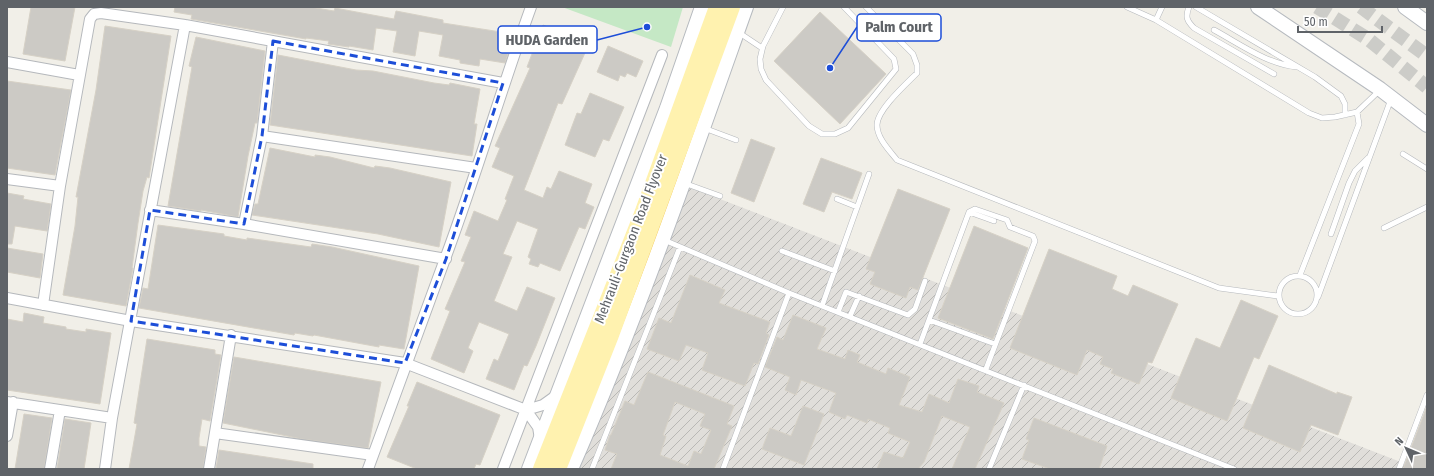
<svg xmlns="http://www.w3.org/2000/svg" width="1434" height="476" font-family="'Fira Sans Condensed',sans-serif">
	<style>
		.industrial { fill: url(#industrial-furrows) }
		.green { fill: #c5e8c5 }
		.building { fill: #cccac5; stroke: #d6d1c6; fill-rule: evenodd }
		.lines { fill: none; stroke-linecap: round; stroke-linejoin: round }
		.secondary-tunnel { stroke: #ccccc8; stroke-width: 14; stroke-dasharray: 14 7; stroke-linecap: butt }
		.lane-casing { stroke: #b5b8bc; stroke-width: 6 }
		.street-casing { stroke: #b5b8bc; stroke-width: 12 }
		.secondary-casing { stroke: #b6babf; stroke-width: 16 }
		.primary-casing { stroke: #f2c960; stroke-width: 18 }
		.lane { stroke: #fff; stroke-width: 5 }
		.street { stroke: #fff; stroke-width: 10 }
		.secondary { stroke: #fff; stroke-width: 14 }
		.primary { stroke: #fff2af; stroke-width: 16 }
		.marked { fill: none; stroke: #1d4ed8; stroke-width: 3; stroke-dasharray: 8 5; stroke-linejoin: round }
		.labels { text-anchor: middle; dominant-baseline: central; stroke-width: 4; stroke-linejoin: round; paint-order: stroke }
		.street-label { font-size: 14px; fill: #5f6368; stroke: #fff }
		.leader { fill: none; stroke: #1d4ed8; stroke-width: 1.5 }
		.callout-dot { fill: #1d4ed8; stroke: #fff; stroke-width: 1.5 }
		.callout { fill: #fff; stroke: #1d4ed8; stroke-width: 1.5 }
		.callout-label { font-size: 15px; text-anchor: middle; font-weight: bold; fill: #5f6368 }
	</style>
	<defs>
		<pattern id="industrial-furrows" width="10" height="10" patternUnits="userSpaceOnUse"><rect width="10" height="10" fill="#e0deda"/><path d="M-1 1l2-2M0 10L10 0M9 11l2-2" fill="none" stroke="#b9b8b5"/></pattern>
	</defs>
	<rect width="100%" height="100%" fill="#f1efe8"/>
	<!-- industrial -->
	<path class="industrial" d="M663,177L1419,469H549Z"/>
	<!-- green -->
	<path class="green" d="M562,7H683L671,47Z"/>
	<!-- building -->
	<path class="building" d="M31,7H75L65,61L23,54Z
		M175,7H310L334,11L335,8L394,19L396,11L443,20V23L514,34L505,63L480,59L479,66L460,63V60L439,56L443,35L419,31L415,56L393,52L397,31L376,28L373,50L349,46V47L328,44L329,41L306,38V39L191,19L192,15L174,12Z
		M820,12L886,74L840,124L774,61Z
		M543,25L589,44L562,104L558,103L524,190L543,198L547,187L551,189L559,171L592,184L585,203L594,207L585,229L579,227L560,271L540,263L538,267L529,264L531,259L528,257L538,229L517,221L503,254L512,257L494,301L517,311L527,287L555,298L536,346L527,366L524,365L514,390L486,379L494,359L498,361L509,334L479,322L468,348L473,351L464,373L431,359L450,311L445,309L465,262L461,261L471,237L465,235L474,211L498,221L507,200L505,199L514,176L492,167L500,148L495,146L530,68L527,67Z
		M105,26L171,36L149,178L147,177L143,191L138,223L132,268H133L126,306L63,295L75,226L78,197H76L96,90Z
		M196,37L265,51L257,123H255L248,156L238,217L201,210V211L168,206L192,67L189,66Z
		M608,46L643,61L636,77L627,73L625,77L620,75L618,81L597,72Z
		M278,55L356,70L373,71L434,83L449,85L450,83L480,89L474,124H477L472,156L270,125Z
		M7,81L71,90L55,175L7,168Z
		M590,93L624,107L609,141L603,139L595,157L565,145L577,113L581,114Z
		M751,139L775,148L754,202L731,193Z
		M270,148L315,157V155L330,157L374,168L375,166L390,168L451,182L439,247L378,234L252,215L255,204H258Z
		M821,158L862,173L852,199L832,192L824,212L803,204Z
		M898,189L950,209L918,290L910,287L906,298L870,284L875,272L866,269Z
		M7,193L24,196L23,199L51,204L47,231L15,226L12,244H7Z
		M158,225L224,234V236L247,240V238L311,247L312,244L332,247L419,266L404,349L379,345V347L314,335L313,336L295,333L294,335L139,308L143,288L148,289Z
		M974,226L1028,248L993,339L938,318Z
		M7,248L43,254L40,278L7,272Z
		M1049,249L1117,276L1112,289L1128,296L1133,285L1178,304L1152,363L1148,362L1139,384L1111,373L1113,369L1100,364L1103,357L1087,350L1077,375L1010,348Z
		M690,275L725,290L719,303L770,322L766,333L769,335L758,364L754,363L745,386L702,370L708,353L686,345L679,361L647,349L659,318L671,323Z
		M1241,300L1278,316L1259,359L1254,357L1227,421L1171,398L1196,338L1220,348Z
		M24,313L44,317L43,323L66,327V329L86,332V329L111,333L100,404L7,390V319L23,322Z
		M793,315L826,328L817,349L845,359L848,350L860,355L857,362L886,374L888,368L910,377L899,405L922,412L929,394L949,403L958,379L979,386L977,392L1004,403L975,469H952L970,427L942,416L924,462L918,469H877L884,452L903,458L910,442L888,433L890,428L868,419L867,423L847,415L845,419L829,412L836,393L801,380L796,395L785,390L790,377L765,367L777,337L783,340Z
		M147,339L215,350V354L221,355L210,421L202,419L199,438V446L206,447L203,469H129L137,424L134,423Z
		M234,357L381,382L368,448L302,439L223,423Z
		M1269,365L1337,394V392L1352,397L1338,435L1311,425L1300,452L1243,428Z
		M648,372L734,406L727,424L732,426L714,469H611L617,454L605,450L610,435H611L625,401L634,405ZM675,402L705,414L700,426L711,430L701,454L694,451L688,466L660,455L666,436L663,435Z
		M417,382L500,415L480,465L476,464L474,469H417L387,457L409,406H407Z
		M803,406L824,414L804,465L762,449L770,428L791,436Z
		M1427,406V469H1403Z
		M24,414L52,418L44,469H15Z
		M1034,418L1107,446L1099,469H1050L1022,459L1029,440L1026,439Z
		M65,419L91,423L84,469H57Z
		M219,450L313,464V469H216Z"/>
	<g class="lines">
		<!-- secondary-tunnel -->
		<path class="secondary-tunnel" d="M1317,7L1368,39L1427,87
			M1361,7L1427,56"/>
		<!-- lane casing -->
		<g class="lane-casing">
			<path id="lane" d="M783,7L763,46L760,59L761,69L766,80L809,126L822,134H835L848,128L896,69L894,59L844,7
				M866,7L913,54L917,65V73C906,84 877,110 877,125C877,138 889,150 897,160L1219,288L1278,296
				M1127,7L1156,20L1309,113L1322,118L1335,117L1357,112L1379,91
				M1189,7C1185,17 1187,21 1194,28L1274,74
				M1196,7L1315,77L1341,96L1345,104V115
				M1156,20L1162,7
				M1214,30C1240,44 1267,64 1297,67
				M738,32L762,48
				M704,128L736,140
				M1403,154L1427,169
				M684,183L720,196
				M837,199L857,207
				M969,212L994,221
				M1384,228L1427,207
				M1331,234L1349,183L1355,171L1368,158
				M664,240L789,293L1234,469
				M782,251L835,271
				M1300,275L1359,124L1357,112
				M1279 295a19 19 0 1 1 38 0a19 19 0 1 1-38 0Z
				M1318,297L1391,99
				M822,306L869,174
				M838,312L846,292L908,315L915,309L925,281
				M850,316L859,296
				M929,320L995,344
				M920,344L969,212L975,209L1007,220L1010,227L1033,236L1035,241L986,369
				M592,469L680,247
				M723,469L789,293
				M989,469L1024,385
				M1399,469L1427,395"/>
		</g>
		<!-- street casing -->
		<g class="street-casing">
			<path id="street" d="M7,62L79,75
				M262,136L476,168
				M7,179L60,186
				M150,210L244,224L446,259
				M244,224L262,136L273,41
				M7,298L131,321L405,363L526,410L538,427L540,439
				M43,305L60,186L90,19L94,14L101,13L185,25L503,83
				M7,402L112,418
				M526,410L543,405L557,395
				M215,433L373,455
				M7,436L13,402
				M50,469L60,410
				M105,469L112,418L185,25
				M209,469L231,335
				M368,469C393,399 420,329 445,259C476,176 501,90 531,7
				M503,469L662,55"/>
		</g>
		<!-- secondary casing -->
		<g class="secondary-casing">
			<path id="secondary" d="M1258,7L1380,89L1427,125
				M1405,7L1427,23
				M529,469L667,108L702,7
				M571,469C637,318 691,162 746,7"/>
		</g>
		<!-- primary casing -->
		<g class="primary-casing">
			<path id="primary" d="M541,469L642,214L717,7
				M558,469L611,335L732,7"/>
		</g>
		<!-- lane -->
		<use href="#lane" class="lane"/>
		<!-- street -->
		<use href="#street" class="street"/>
		<!-- secondary -->
		<use href="#secondary" class="secondary"/>
		<!-- primary -->
		<use href="#primary" class="primary"/>
	</g>
	<!-- marked area -->
	<path class="marked" d="M273,41L503,83L446,259L405,363L131,321L150,210L244,224L262,136Z"/>
	<g class="labels">
		<!-- street labels -->
		<g class="street-label">
			<text transform="translate(631 239) rotate(-69)">Mehrauli-Gurgaon Road Flyover</text>
		</g>
	</g>
	<!-- callouts -->
	<path class="leader" d="M830 68L857 27M647 27L597 40"/>
	<g class="callout-dot">
		<circle cx="830" cy="68" r="4"/>
		<circle cx="647" cy="27" r="4"/>
	</g>
	<g class="callout">
		<rect x="857" y="14" width="84" height="27" rx="4"/>
		<rect x="498" y="26" width="99" height="27" rx="4"/>
	</g>
	<g class="callout-label">
		<text x="899" y="32">Palm Court</text>
		<text x="547" y="45">HUDA Garden</text>
	</g>
	<!-- border -->
	<rect width="1434" height="476" fill="none" stroke="#5f6368" stroke-width="16"/>
	<!-- north arrow -->
	<g transform="translate(1406 448) rotate(314)" stroke="#ffffff" stroke-width="3" paint-order="stroke">
	<path d="M0-3L7 15L0 10L-7 15Z" fill="#5f6368"/>
	<text y="-6" font-size="11" font-weight="bold" text-anchor="middle" fill="#5f6368">N</text>
	</g>
	<!-- scale -->
	<path d="M1298 26v6h84v-6" fill="none" stroke="#5f6368" stroke-width="2"/>
	<text x="1304" y="26" font-size="12" fill="#5f6368" stroke="#ffffff" stroke-width="3" paint-order="stroke">50 m</text>
</svg>
